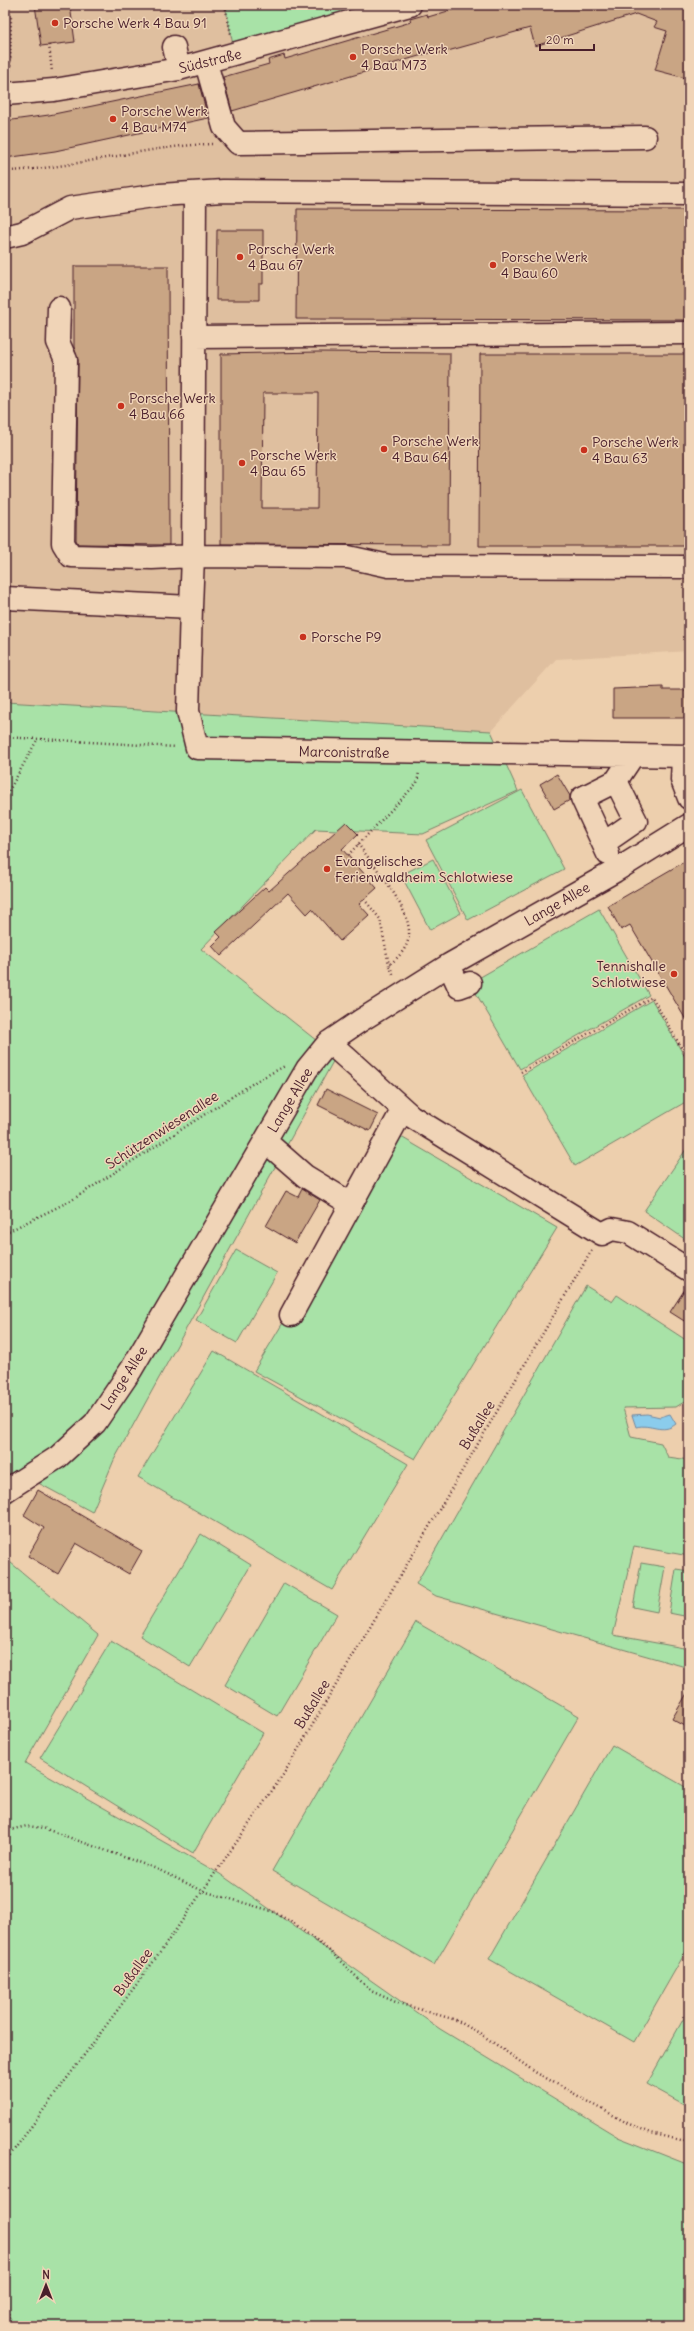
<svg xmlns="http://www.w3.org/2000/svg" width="694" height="2331" font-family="Delius,sans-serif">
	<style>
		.built { fill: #dfbf9f }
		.green { fill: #a8e2a7; stroke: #798069 }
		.water { fill: #8bccec; stroke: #71879f }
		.building { fill: #c9a584; stroke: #4a1f2b; fill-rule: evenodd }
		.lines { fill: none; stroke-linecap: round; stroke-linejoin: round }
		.minor-casing { stroke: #4a1f2b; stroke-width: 25 }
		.path { stroke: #4a1f2b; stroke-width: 2.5; stroke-dasharray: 1 3; stroke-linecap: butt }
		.minor { stroke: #f0d4b7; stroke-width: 22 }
		.poi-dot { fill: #c8321e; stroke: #f0d4b7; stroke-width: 1.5 }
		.labels { text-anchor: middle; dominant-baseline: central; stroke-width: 3; stroke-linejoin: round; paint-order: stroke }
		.poi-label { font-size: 14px; fill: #4a1f2b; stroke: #f0d4b7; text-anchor: start }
		.street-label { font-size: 14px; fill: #4a1f2b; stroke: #f0d4b7 }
	</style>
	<rect width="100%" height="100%" fill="#edcfad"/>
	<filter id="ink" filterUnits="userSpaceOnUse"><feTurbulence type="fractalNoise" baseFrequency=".025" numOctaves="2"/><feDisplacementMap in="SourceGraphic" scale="8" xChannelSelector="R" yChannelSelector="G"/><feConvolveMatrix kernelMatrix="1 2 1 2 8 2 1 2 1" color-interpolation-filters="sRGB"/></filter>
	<g filter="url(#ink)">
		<!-- built -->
		<path class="built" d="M5,5H689V651L556,659L491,731L5,702Z"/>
		<!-- green -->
		<path class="green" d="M225,5H410L235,55Z
			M5,702L491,731L518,791L423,834L316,829L201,949L336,1056L114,1460L92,1512L29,1478L5,1511Z
			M522,790L564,869L468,920L426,840Z
			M433,859L461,913L430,930L401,875Z
			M599,909L649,995L520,1069L470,983Z
			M652,1000L689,1064V1100L575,1166L522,1075Z
			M396,1134L557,1228L415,1459L254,1371Z
			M689,1145V1242L644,1211Z
			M236,1250L277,1273L237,1343L196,1320Z
			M586,1286L612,1302L617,1295L689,1342V1399L676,1407L623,1408L631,1437L661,1443L668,1457L689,1460V1556L634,1546L613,1635L689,1649V1668L436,1596L416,1584Z
			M214,1351L408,1464L332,1590L138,1477Z
			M201,1534L251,1565L190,1667L140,1636Z
			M5,1558L98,1635L25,1763L220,1874L440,2029L618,2137L689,2165V2326H5Z
			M641,1563L665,1567L657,1612L633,1607Z
			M676,1569L689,1571V1617L669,1613Z
			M284,1583L337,1614L277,1716L225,1685Z
			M416,1622L579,1716L434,1965L272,1871Z
			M111,1641L263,1733L193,1853L40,1758Z
			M612,1745L689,1789V1946L634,2042L489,1959Z
			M689,2009V2107L647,2084Z"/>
		<!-- water -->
		<path class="water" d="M647,1414L660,1417L670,1414L676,1424C662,1435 651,1423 636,1427L632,1415Z"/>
		<!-- building -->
		<path class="building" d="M35,5H70L75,42L41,46Z
			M468,5H689V79L655,70L667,31L654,27L657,22L636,14L535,46L530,28L437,54L436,51L232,111L223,77L269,64L268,60L284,55L285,59L411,22L410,19L427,14L428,17Z
			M199,84L208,118L55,151L5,158V121L49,115Z
			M297,209L689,210V320L296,319Z
			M217,230H263V284H259V300H216Z
			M74,266H168L169,545L78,544L76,540L78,360L74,347Z
			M318,352L450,353L449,545L221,544V354ZM263,393H318L317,508H262Z
			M480,354H689V546H479Z
			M663,687V690H689V718H613V689Z
			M557,774L570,796V800L554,809L540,784Z
			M346,822L358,834L342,849L377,888L359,904L369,915L340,941L312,909L307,914L288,893L221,956L212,946L221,937L216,932L265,887L269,891Z
			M689,859V1025L630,925L621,930L608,906Z
			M326,1089L378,1115L370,1131L318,1105Z
			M302,1189L320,1200L295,1243L266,1226L286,1191L298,1197Z
			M689,1283V1324L670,1312Z
			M38,1490L142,1551L129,1574L76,1543L58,1574L28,1556L44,1528L24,1515Z
			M689,1690V1728L672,1719Z"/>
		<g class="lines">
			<!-- minor casing -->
			<g class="minor-casing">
				<path id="minor" d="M174,47L179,69
					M206,63L224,127L238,143L645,137
					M5,94L54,90L179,69L410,5
					M195,193L193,556L348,557L389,566L689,567
					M5,237L22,233L70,208L160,195L223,191L689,194
					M194,337L689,333
					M5,598L191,607L193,556L152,558L71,556L63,543L66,360L58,342L59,308
					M191,607L188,711L197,748L689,756
					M683,756L682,780L689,798
					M604,843L636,821L616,781L632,757
					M608,854L582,798L616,781
					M449,965L459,987L470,983
					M329,1042L411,1116L602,1234L612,1229L628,1232L689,1270
					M265,1141L305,1176L351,1204
					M291,1315L403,1109
					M5,1491L58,1457L95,1423L131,1370L307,1069L329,1042L360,1021L449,965L615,871L689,825"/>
			</g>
			<!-- path -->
			<path class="path" d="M225,5L231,34
				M5,7L11,17L10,73
				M49,45L52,72
				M5,171C75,169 142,146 212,144
				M5,737L176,747
				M5,798L37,740
				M358,844C374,866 411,908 409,935C408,948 398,958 389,965L394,976
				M348,855L417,783L419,772
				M364,899L380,919L389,965
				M521,1072L652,997L689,1061
				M5,1233L72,1200L258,1080L285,1066
				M5,1831L27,1826L43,1828L157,1869L203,1891L272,1911L295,1924L331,1952L371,1991L398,2003L456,2020L481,2034L535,2072L629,2124L651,2133L689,2142
				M5,2162L159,1954L283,1775L592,1250
				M5,2294L12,2326"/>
			<!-- minor -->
			<use href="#minor" class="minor"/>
		</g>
	</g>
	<!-- markers -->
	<g class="poi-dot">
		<circle cx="55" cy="23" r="4"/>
		<circle cx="353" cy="57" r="4"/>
		<circle cx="113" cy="119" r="4"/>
		<circle cx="240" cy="257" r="4"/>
		<circle cx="493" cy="265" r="4"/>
		<circle cx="121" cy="406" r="4"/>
		<circle cx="384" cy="449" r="4"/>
		<circle cx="584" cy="450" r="4"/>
		<circle cx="242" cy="463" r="4"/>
		<circle cx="303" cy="637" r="4"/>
		<circle cx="327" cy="869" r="4"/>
		<circle cx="674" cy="974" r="4"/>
	</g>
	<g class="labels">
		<!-- poi labels -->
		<g class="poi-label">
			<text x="63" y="23">Porsche Werk 4 Bau 91</text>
			<text x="361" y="49">Porsche Werk<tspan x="361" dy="16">4 Bau M73</tspan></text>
			<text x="121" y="111">Porsche Werk<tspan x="121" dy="16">4 Bau M74</tspan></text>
			<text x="248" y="249">Porsche Werk<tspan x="248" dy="16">4 Bau 67</tspan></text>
			<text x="501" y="257">Porsche Werk<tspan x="501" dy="16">4 Bau 60</tspan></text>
			<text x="129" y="398">Porsche Werk<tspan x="129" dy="16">4 Bau 66</tspan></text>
			<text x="392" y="441">Porsche Werk<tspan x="392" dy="16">4 Bau 64</tspan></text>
			<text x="592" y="442">Porsche Werk<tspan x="592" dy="16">4 Bau 63</tspan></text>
			<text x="250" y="455">Porsche Werk<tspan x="250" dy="16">4 Bau 65</tspan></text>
			<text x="311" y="637">Porsche P9</text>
			<text x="335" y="861">Evangelisches<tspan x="335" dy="16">Ferienwaldheim Schlotwiese</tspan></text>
			<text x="666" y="966" text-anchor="end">Tennishalle<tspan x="666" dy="16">Schlotwiese</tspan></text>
		</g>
		<!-- street labels -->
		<g class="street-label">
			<text transform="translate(210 61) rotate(-14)">Südstraße</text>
			<text transform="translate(344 752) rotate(1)">Marconistraße</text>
			<text transform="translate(557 904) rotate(-30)">Lange Allee</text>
			<text transform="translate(290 1100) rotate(-59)">Lange Allee</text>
			<text transform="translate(162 1130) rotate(-33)">Schützenwiesenallee</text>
			<text transform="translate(124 1378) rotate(-57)">Lange Allee</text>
			<text transform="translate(477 1425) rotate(-59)">Bußallee</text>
			<text transform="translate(312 1704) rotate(-59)">Bußallee</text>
			<text transform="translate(133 1972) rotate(-54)">Bußallee</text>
		</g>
	</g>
	<!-- margin -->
	<rect width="694" height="2331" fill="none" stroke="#f0d4b7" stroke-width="20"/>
	<rect x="10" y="10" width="674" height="2311" fill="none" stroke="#4a1f2b" stroke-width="1.5" filter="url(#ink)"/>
	<!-- north arrow -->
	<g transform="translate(46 2285)" stroke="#f0d4b7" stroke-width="3" paint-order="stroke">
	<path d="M0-3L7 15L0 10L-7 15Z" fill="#4a1f2b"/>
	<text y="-6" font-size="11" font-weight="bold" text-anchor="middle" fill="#4a1f2b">N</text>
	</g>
	<!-- scale -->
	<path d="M540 44v6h54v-6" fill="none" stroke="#4a1f2b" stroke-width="2"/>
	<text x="546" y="44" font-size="12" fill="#4a1f2b" stroke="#f0d4b7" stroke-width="3" paint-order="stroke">20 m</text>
</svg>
